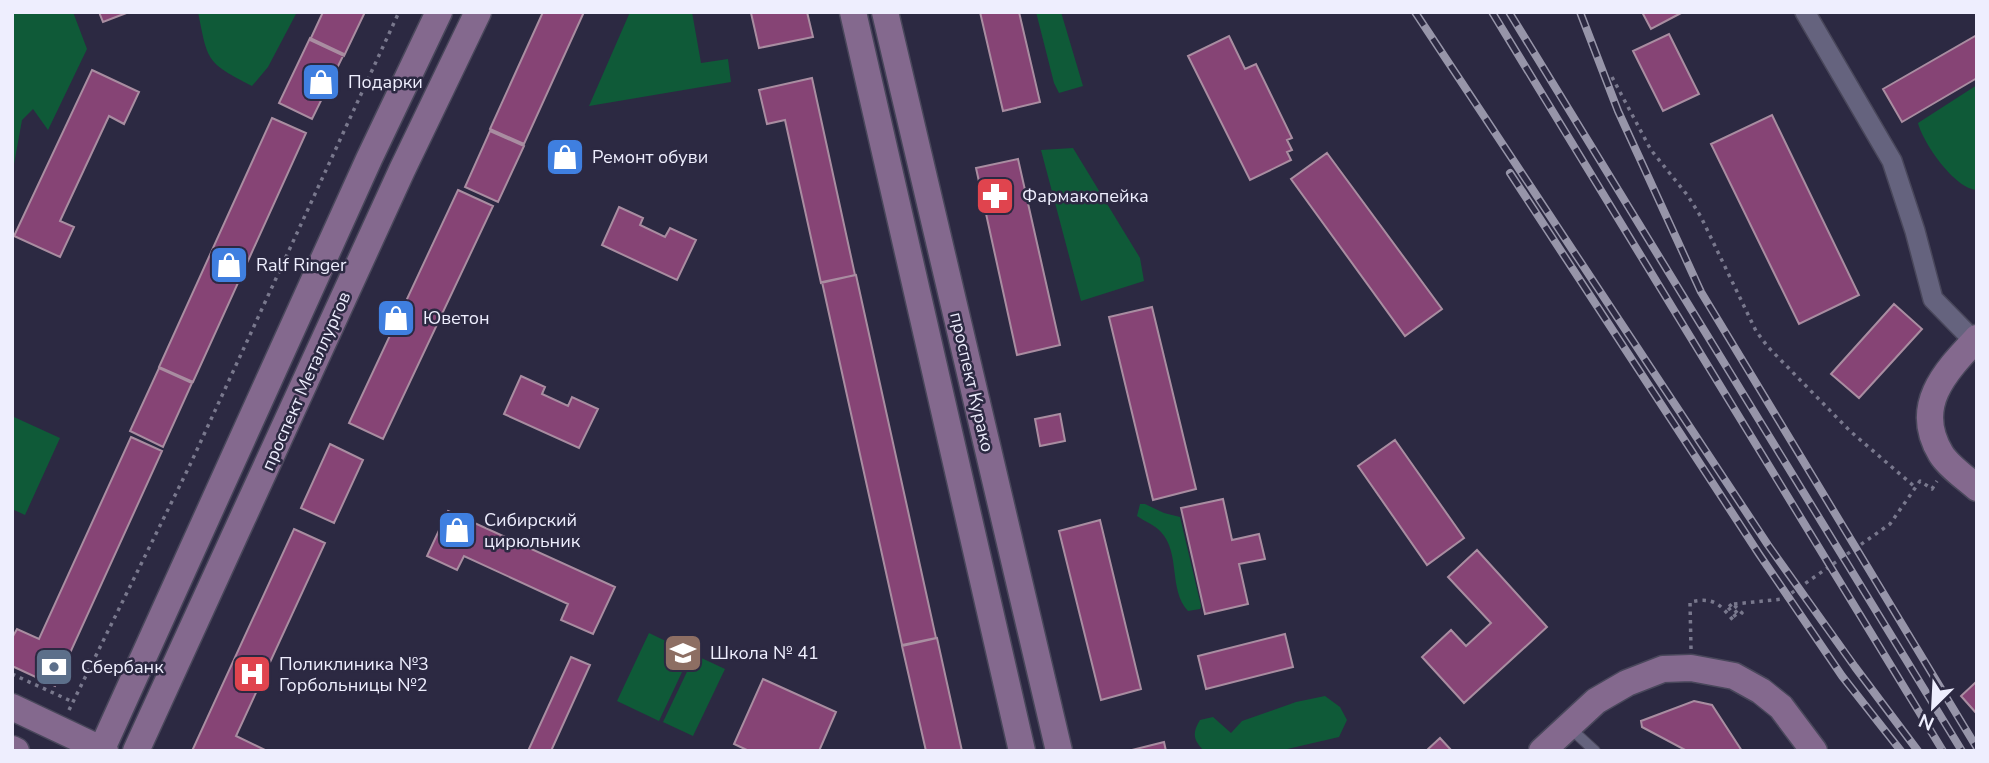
<svg xmlns="http://www.w3.org/2000/svg" width="1989" height="763" font-family="'Nunito Sans',sans-serif">
	<style>
		.green { fill: #0f5a38 }
		.building { fill: #864475; stroke: #a98da1; stroke-width: 2 }
		.lines { fill: none; stroke-linecap: round; stroke-linejoin: round }
		.service-casing { stroke: #49475b; stroke-width: 12 }
		.minor-casing { stroke: #49475b; stroke-width: 22 }
		.secondary-casing { stroke: #49475b; stroke-width: 29 }
		.path { stroke: #79788d; stroke-width: 3.5; stroke-dasharray: 3.5 5; stroke-linecap: butt }
		.service { stroke: #65637e; stroke-width: 10 }
		.minor { stroke: #65637e; stroke-width: 19 }
		.secondary { stroke: #84698e; stroke-width: 26 }
		.rail-casing { stroke: #9795a9; stroke-width: 8 }
		.rail { stroke: #2c2942; stroke-width: 5; stroke-dasharray: 16; stroke-linecap: butt }
		.labels { text-anchor: middle; dominant-baseline: central; stroke-width: 5; stroke-linejoin: round; paint-order: stroke }
		.poi-label { font-size: 18px; fill: #eeeefe; stroke: #2c2942; text-anchor: start }
		.street-label { font-size: 18px; fill: #eeeefe; stroke: #2c2942 }
	</style>
	<rect width="100%" height="100%" fill="#2c2942"/>
	<!-- green -->
	<path class="green" d="M12,12H73L87,49L48,130L33,109L22,120L12,175Z
		M198,12H297L268,67L252,86C206,62 208,62 198,12Z
		M630,12H692L701,63L728,59L731,82L589,106Z
		M1036,12H1061L1083,86L1059,93L1054,83Z
		M1977,85V190C1955,189 1923,143 1918,123Z
		M1073,148L1140,258L1144,281L1081,301L1041,150Z
		M14,417L60,438L25,515L12,509Z
		M1140,504H1145L1164,513L1180,517L1201,606L1200,609L1188,611C1168,589 1181,554 1161,532C1155,525 1144,521 1137,516Z
		M649,633L691,653L659,721L617,701Z
		M695,655L725,669L693,736L663,722Z
		M1325,696L1340,707L1347,720L1339,737L1283,750L1204,751C1193,740 1192,733 1200,720L1213,717L1231,733L1242,721L1296,702Z"/>
	<!-- building -->
	<path class="building" d="M99,12H129L103,22Z
		M323,12H365L344,56L310,40Z
		M543,12H584L524,144L490,129Z
		M807,12L813,37L759,48L751,13Z
		M980,12H1019L1040,102L1003,111Z
		M1642,12H1683L1651,29Z
		M1669,34L1699,94L1663,111L1633,51Z
		M1977,35V78L1902,122L1883,89Z
		M1229,36L1245,69L1256,64L1292,138L1287,140L1292,150L1287,152L1291,160L1250,180L1188,56Z
		M310,38L344,54L312,119L279,103Z
		M92,70L139,92L124,124L109,116L60,221L74,227L60,257L14,236Z
		M812,78L855,275L821,283L785,120L767,124L759,90Z
		M1772,115L1859,295L1799,324L1711,144Z
		M272,118L306,133L193,382L159,367Z
		M490,131L524,146L498,202L465,187Z
		M1327,153L1442,309L1405,336L1291,179Z
		M1018,159L1060,345L1017,355L976,168Z
		M458,190L493,206L383,439L349,423Z
		M619,207L643,218L640,225L665,237L670,228L696,240L677,280L602,245Z
		M856,275L936,638L902,645L822,282Z
		M1894,304L1922,329L1859,398L1831,374Z
		M1152,307L1196,489L1153,500L1109,317Z
		M159,368L192,383L163,447L130,431Z
		M521,376L545,387L542,394L568,406L572,397L598,409L579,448L504,414Z
		M1060,414L1065,441L1040,446L1035,419Z
		M131,437L162,451L55,686L12,666V638L17,629L39,639Z
		M1395,440L1464,538L1427,565L1358,466Z
		M330,444L363,460L334,523L301,508Z
		M1223,499L1232,540L1259,534L1265,559L1239,564L1248,604L1205,614L1181,508Z
		M448,511L615,587L593,634L561,620L568,604L464,556L457,570L427,556Z
		M1100,520L1141,689L1101,700L1059,531Z
		M294,529L325,543L236,736L267,751H192Z
		M1477,550L1547,627L1464,703L1422,657L1451,630L1466,646L1491,623L1448,577Z
		M1285,634L1293,667L1206,689L1198,656Z
		M937,638L962,751H926L902,646Z
		M571,657L590,665L551,751H528Z
		M763,679L836,712L819,751H749L734,744Z
		M1977,681V714L1961,696Z
		M1694,701L1712,705L1742,751H1687L1642,727L1641,721Z
		M1440,738L1452,751H1426Z
		M1164,742L1166,751H1128Z"/>
	<g class="lines">
		<!-- service casing -->
		<g class="service-casing">
			<path id="service" d="M1570,728L1595,751"/>
		</g>
		<!-- minor casing -->
		<g class="minor-casing">
			<path id="minor" d="M1805,12L1892,161L1915,231L1933,299L1974,341"/>
		</g>
		<!-- secondary casing -->
		<g class="secondary-casing">
			<path id="secondary" d="M853,12L1022,751
				M885,12L1059,751
				M1977,338C1945,372 1912,406 1941,454C1949,467 1966,478 1977,488
				M12,707L105,751
				M12,749L16,751
				M101,751L369,159L439,12
				M136,751L402,170L478,12
				M1542,751L1596,701L1627,683L1663,669L1691,668L1734,676L1761,691L1781,707L1814,751"/>
		</g>
		<!-- path -->
		<path class="path" d="M1612,77L1651,150L1688,196L1701,217L1756,331L1768,347L1850,431L1915,487
			M1734,604L1783,599L1890,524L1920,481L1932,489L1937,481
			M1691,649L1690,602C1713,597 1719,603 1733,620L1736,617L1727,606L1729,604L1739,615L1742,613L1734,605
			M12,674L73,702
			M69,710L189,467L399,12"/>
		<!-- service -->
		<use href="#service" class="service"/>
		<!-- minor -->
		<use href="#minor" class="minor"/>
		<!-- secondary -->
		<use href="#secondary" class="secondary"/>
		<!-- rail casing -->
		<g class="rail-casing">
			<path id="rail" d="M1415,12L1768,545L1855,667L1918,751
				M1492,12L1943,751
				M1509,12L1962,751
				M1580,12L1618,111L1701,292L1977,748
				M1510,173L1759,554L1842,676L1901,751"/>
		</g>
		<!-- rail -->
		<use href="#rail" class="rail"/>
	</g>
	<!-- icons -->
	<defs>
		<g id="shop-square" transform="scale(2.0125)"><rect x="-9" y="-9" width="18" height="18" rx="4" fill="#3f7fe0" stroke="#2c2942"/><path d="M-5-2.5h2.3a2.7 3.5 0 0 1 5.4 0H5L5.5 6h-11ZM-1.5-2.5h3a1.5 2.3 0 0 0-3 0Z" fill="#fff"/></g>
		<g id="pharmacy-square" transform="scale(2.0125)"><rect x="-9" y="-9" width="18" height="18" rx="4" fill="#e0444e" stroke="#2c2942"/><path d="M-2-6h4v4h4v4h-4v4h-4v-4h-4v-4h4Z" fill="#fff"/></g>
		<g id="school-square" transform="scale(2.0125)"><rect x="-9" y="-9" width="18" height="18" rx="4" fill="#8d6e63" stroke="#2c2942"/><path d="M0-5L7-2L0 1L-7-2ZM-4 1L0 2.5L4 1V4Q0 6-4 4Z" fill="#fff"/></g>
		<g id="bank-square" transform="scale(2.0125)"><rect x="-9" y="-9" width="18" height="18" rx="4" fill="#5c6f8a" stroke="#2c2942"/><path d="M-6-4H6V4H-6ZM0-2.3a2.3 2.3 0 1 0 0 4.6a2.3 2.3 0 1 0 0-4.6Z" fill="#fff"/></g>
		<g id="hospital-square" transform="scale(2.0125)"><rect x="-9" y="-9" width="18" height="18" rx="4" fill="#e0444e" stroke="#2c2942"/><path d="M-5-5h3v3.5h4V-5h3V5h-3V1.5h-4V5h-3Z" fill="#fff"/></g>
	</defs>
	<g fill-rule="evenodd">
		<use href="#shop-square" x="321" y="82"/>
		<use href="#shop-square" x="565" y="157"/>
		<use href="#pharmacy-square" x="995" y="196"/>
		<use href="#shop-square" x="229" y="265"/>
		<use href="#shop-square" x="396" y="318"/>
		<use href="#shop-square" x="457" y="530"/>
		<use href="#school-square" x="683" y="653"/>
		<use href="#bank-square" x="54" y="667"/>
		<use href="#hospital-square" x="252" y="674"/>
	</g>
	<g class="labels">
		<!-- poi labels -->
		<g class="poi-label">
			<text x="348" y="82">Подарки</text>
			<text x="592" y="157">Ремонт обуви</text>
			<text x="1022" y="196">Фармакопейка</text>
			<text x="256" y="265">Ralf Ringer</text>
			<text x="423" y="318">Юветон</text>
			<text x="484" y="520">Сибирский<tspan x="484" dy="21">цирюльник</tspan></text>
			<text x="710" y="653">Школа № 41</text>
			<text x="279" y="664">Поликлиника №3<tspan x="279" dy="21">Горбольницы №2</tspan></text>
			<text x="81" y="667">Сбербанк</text>
		</g>
		<!-- street labels -->
		<g class="street-label">
			<text transform="translate(306 381) rotate(-66)">проспект Металлургов</text>
			<text transform="translate(972 382) rotate(77)">проспект Курако</text>
		</g>
	</g>
	<!-- border -->
	<rect width="1989" height="763" fill="none" stroke="#eeeefe" stroke-width="28"/>
	<!-- north arrow -->
	<g transform="translate(1933 707) rotate(204)" stroke="#2c2942" stroke-width="5" paint-order="stroke">
	<path d="M0-5L12 26L0 18L-12 26Z" fill="#eeeefe"/>
	<text y="-10" font-size="19" font-weight="bold" text-anchor="middle" fill="#eeeefe">N</text>
	</g>
</svg>
